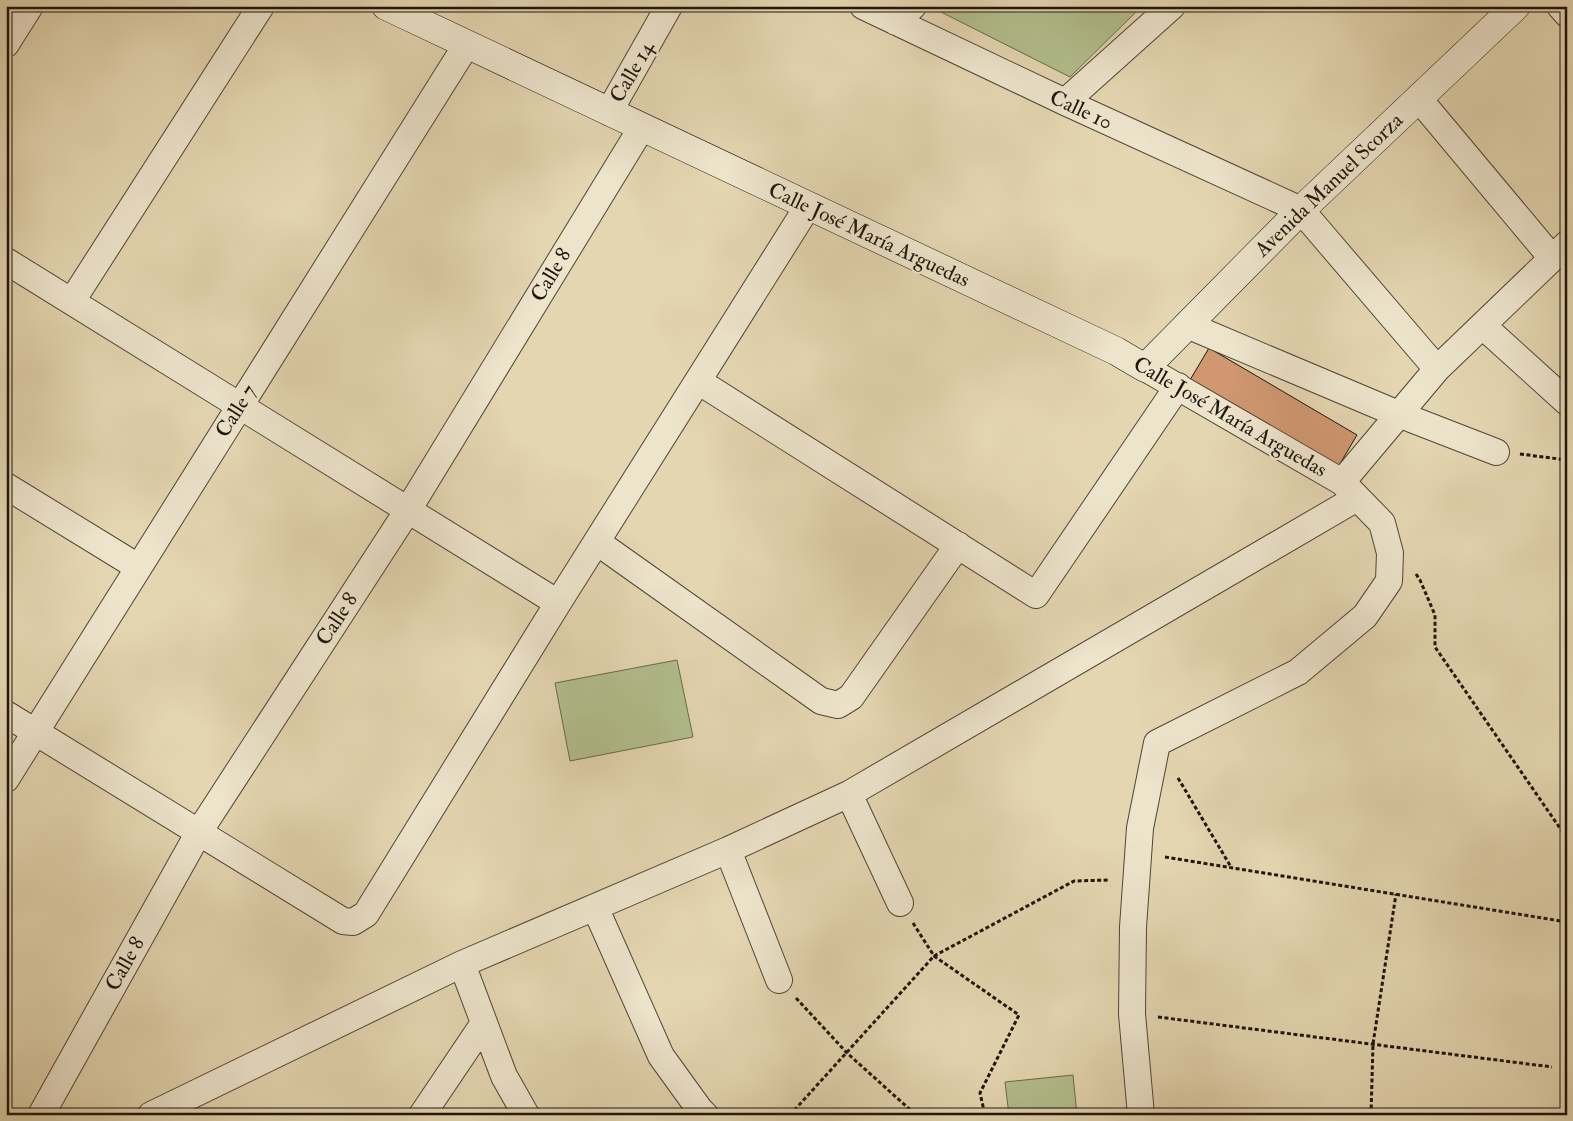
<svg xmlns="http://www.w3.org/2000/svg" width="1573" height="1121" font-family="'IM FELL Double Pica',serif">
	<style>
		.green { fill: #b2be8d; stroke: #686a4d }
		.building { fill: #d09771; stroke: #1e150d }
		.lines { fill: none; stroke-linecap: round; stroke-linejoin: round }
		.street-casing { stroke: #504536; stroke-width: 28 }
		.secondary-casing { stroke: #1e150d; stroke-width: 29 }
		.path { stroke: #1e150d; stroke-width: 3; stroke-dasharray: 4 2.5; stroke-linecap: butt }
		.street { stroke: #ede4cc; stroke-width: 26 }
		.secondary { stroke: #ede4cc; stroke-width: 28 }
		.labels { text-anchor: middle; dominant-baseline: central; stroke-width: 4.5; stroke-linejoin: round; paint-order: stroke }
		.street-label { font-size: 21px; fill: #1e150d; stroke: #ede4cc }
	</style>
	<rect width="100%" height="100%" fill="#e4d6b1"/>
	<filter id="stains"><feTurbulence type="fractalNoise" baseFrequency=".004" numOctaves="4"/><feColorMatrix values="0 0 0 0 .2 0 0 0 0 .09 0 0 0 0 .02 0 0 0 .5 -.17"/></filter>
	<radialGradient id="worn" r=".72"><stop offset=".6" stop-color="#630" stop-opacity="0"/><stop offset="1" stop-color="#630" stop-opacity=".3"/></radialGradient>
	<!-- green -->
	<path class="green" d="M940,6H1142L1070,77L937,10Z
		M677,660L693,737L570,761L555,683Z
		M1073,1075L1077,1115H1009L1005,1082Z"/>
	<!-- building -->
	<path class="building" d="M1209,348L1357,435L1338,467L1190,380Z"/>
	<g class="lines">
		<!-- street casing -->
		<g class="street-casing">
			<path id="street" d="M863,6L1065,102L1301,210L1437,369
				M1560,6L1567,14
				M896,22L913,6
				M6,44L30,6
				M1419,99L1552,258
				M1065,102L1172,6
				M609,112L669,6
				M6,261L558,603
				M72,301L261,6
				M1187,325L1398,414L1496,452
				M1483,326L1567,402
				M698,381L1036,595L1178,386
				M1342,482L1437,369L1567,244
				M6,486L138,567
				M597,542L821,701L838,705L851,697L958,545
				M6,714L343,921L353,922L366,914L558,603L808,206
				M6,779L467,44
				M849,794L900,903
				M728,850L779,980
				M595,907L661,1056L700,1110L705,1115
				M462,964L504,1076L526,1115
				M41,1115L199,832L408,510L642,127
				M151,1115L462,964L728,850L849,794L1357,498
				M422,1115L484,1023
				M1141,1115L1132,1014L1133,927L1140,828L1157,743L1298,672L1365,616L1389,581L1390,553L1382,523L1342,482L1145,368"/>
		</g>
		<!-- secondary casing -->
		<g class="secondary-casing">
			<path id="secondary" d="M386,6L1116,351L1145,368L1301,210L1516,6"/>
		</g>
		<!-- path -->
		<path class="path" d="M1520,454L1567,460
			M1416,574L1420,580L1435,615V647L1564,834
			M1178,778L1231,867
			M1165,857L1567,922
			M913,923L934,956L1019,1015L980,1093L985,1115
			M796,998L847,1053L916,1115
			M1158,1017L1552,1067
			M790,1115L934,956L1074,881L1110,880
			M1371,1115L1373,1044L1396,894"/>
		<!-- street -->
		<use href="#street" class="street"/>
		<!-- secondary -->
		<use href="#secondary" class="secondary"/>
	</g>
	<g class="labels">
		<!-- street labels -->
		<g class="street-label">
			<text transform="translate(632 72) rotate(-60)">Calle 14</text>
			<text transform="translate(1081 110) rotate(25)">Calle 10</text>
			<text transform="translate(1329 185) rotate(-44)">Avenida Manuel Scorza</text>
			<text transform="translate(869 235) rotate(25)">Calle José María Arguedas</text>
			<text transform="translate(551 275) rotate(-59)">Calle 8</text>
			<text transform="translate(236 411) rotate(-58)">Calle 7</text>
			<text transform="translate(1230 417) rotate(30)">Calle José María Arguedas</text>
			<text transform="translate(337 619) rotate(-57)">Calle 8</text>
			<text transform="translate(125 964) rotate(-61)">Calle 8</text>
		</g>
	</g>
	<!-- margin -->
	<rect width="1573" height="1121" fill="none" stroke="#e4d6b1" stroke-width="25"/>
	<rect x="8" y="8" width="1558" height="1106" fill="none" stroke="#1e150d" stroke-width="2.5"/>
	<rect x="12" y="12" width="1548" height="1096" fill="none" stroke="#1e150d"/>
	<rect width="100%" height="100%" filter="url(#stains)"/>
	<rect width="100%" height="100%" fill="url(#worn)"/>
</svg>
